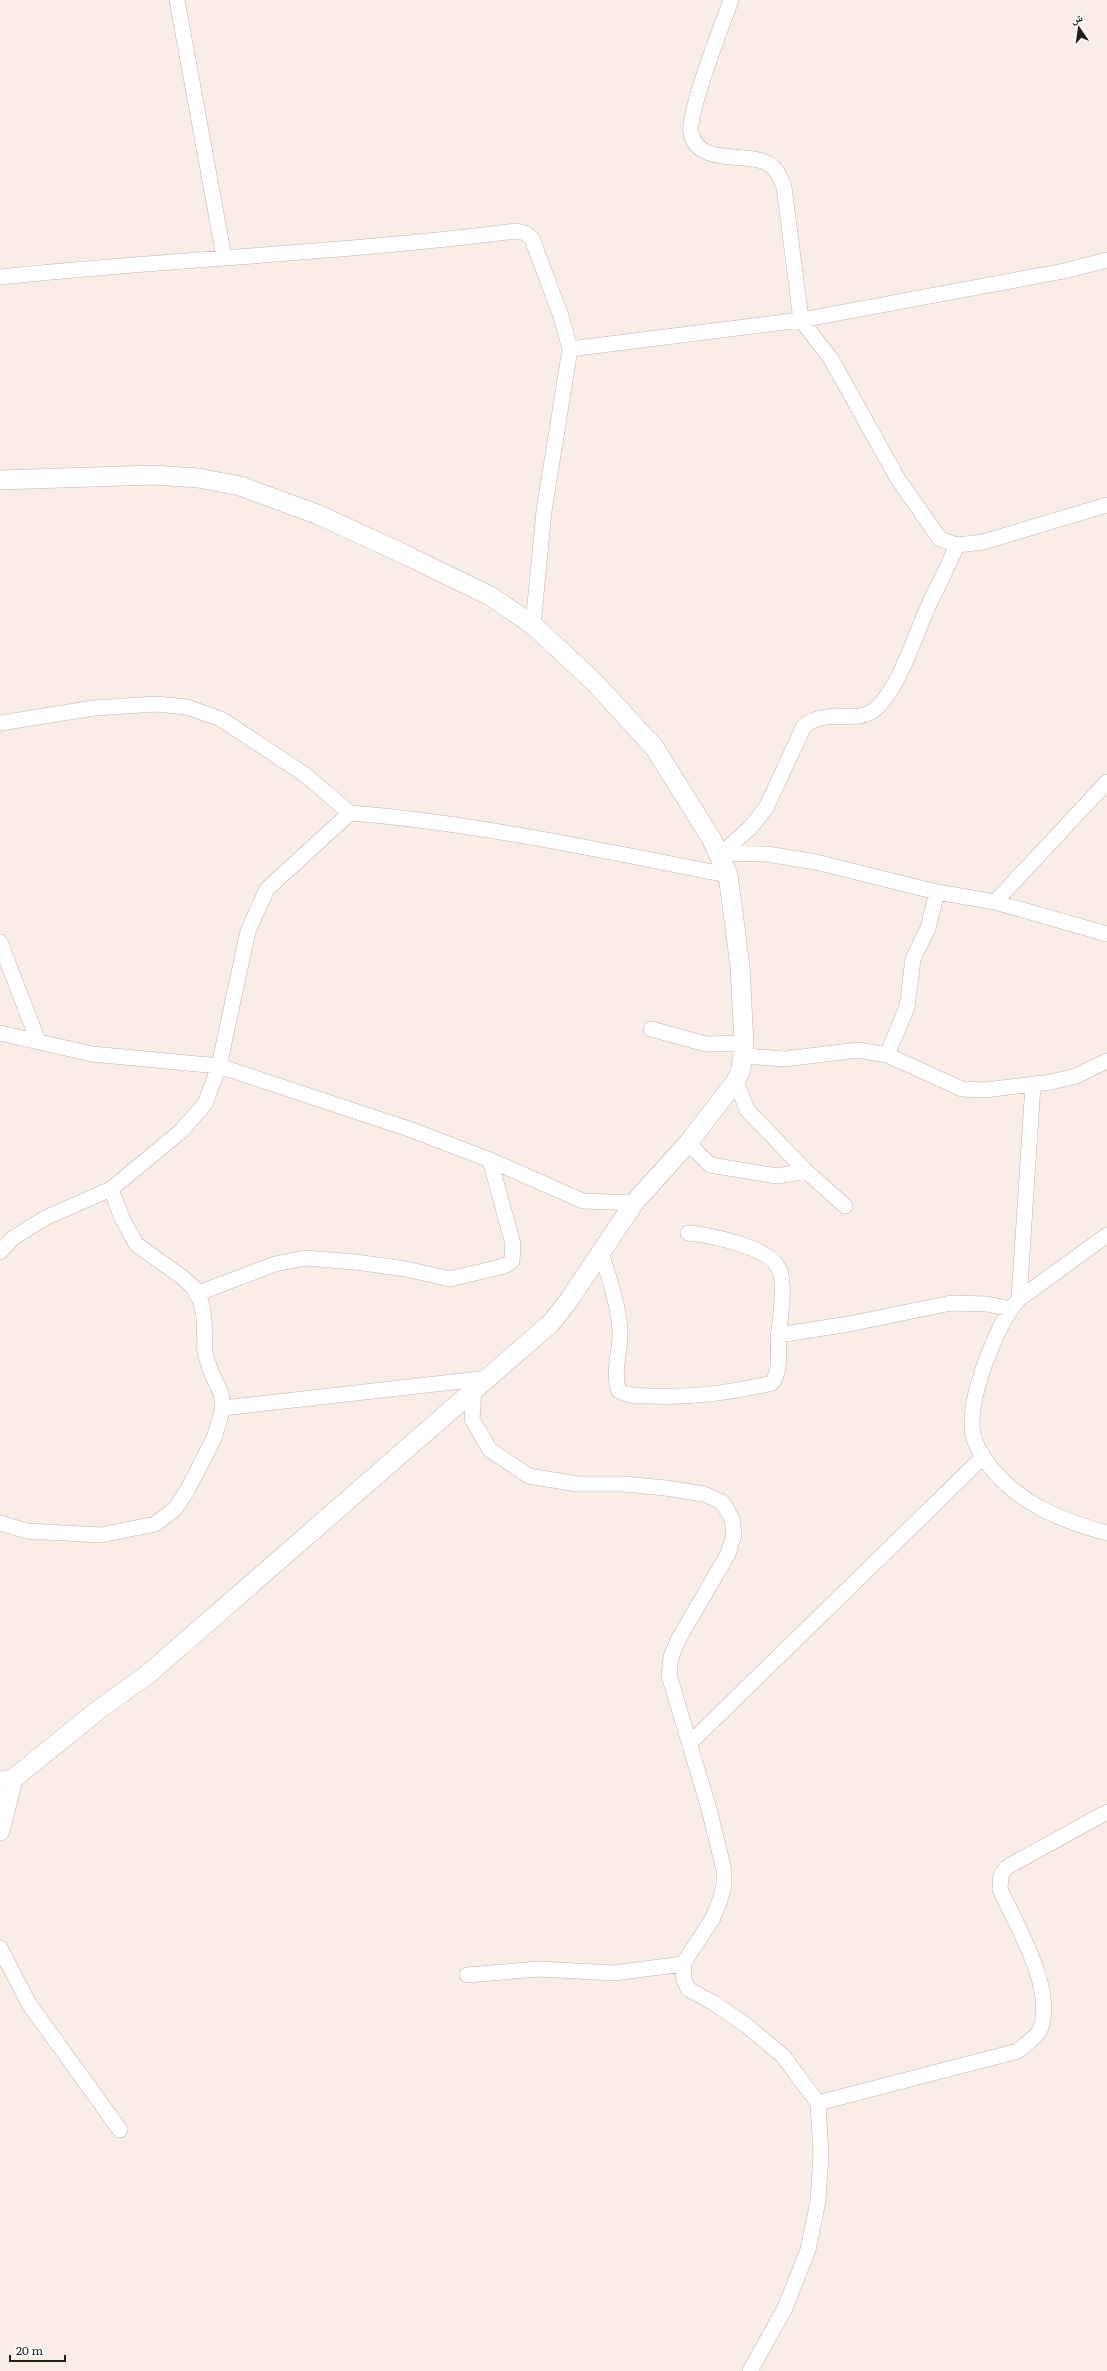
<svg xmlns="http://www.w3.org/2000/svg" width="1107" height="2371" font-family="Literata,'Noto Naskh Arabic',serif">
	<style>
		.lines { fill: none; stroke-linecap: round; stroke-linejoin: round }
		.minor-casing { stroke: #c0b4ad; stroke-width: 16 }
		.tertiary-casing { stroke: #c0b4ad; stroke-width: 20 }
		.minor { stroke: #fff; stroke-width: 15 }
		.tertiary { stroke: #fff; stroke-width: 19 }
	</style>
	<rect width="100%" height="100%" fill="#faede7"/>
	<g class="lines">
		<!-- minor casing -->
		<g class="minor-casing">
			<path id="minor" d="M177,0L224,257
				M731,0C723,23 686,116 691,134C699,166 747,152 767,163C777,168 780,177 784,187L801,320L1064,271L1107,260
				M0,277C172,259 344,253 516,231L525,233L532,239L561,316L570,349L544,511L533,625
				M570,349L801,320L831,359L898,479L940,539L957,545L983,542L1107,505
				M0,723L94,708L156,704L187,707L221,719L304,774L350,813
				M714,842L719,853L767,854L816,862L937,892L995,902L1107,934
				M722,853L750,828L766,808L804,726C827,708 852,723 871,712C896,697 915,636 927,609C937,587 948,567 957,545
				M995,902L1107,782
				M0,942L38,1041
				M651,1029L706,1044L744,1043
				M0,1033L92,1054L219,1066L412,1130L490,1160L583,1201L634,1203
				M887,1055L907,1007L913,959L928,928L937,892
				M743,1056L785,1059L858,1050L887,1055L962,1089L985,1090L1051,1082L1076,1076L1107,1061
				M736,1081L747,1110L806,1171L845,1206
				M688,1143L710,1165L777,1176L806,1171
				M1107,1235L1019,1299C1002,1318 993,1343 984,1366C977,1388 969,1412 973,1435C976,1448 984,1459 992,1469C1022,1505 1063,1521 1107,1533
				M0,1252L13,1238L45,1218L111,1189L180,1132L205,1104L219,1066L248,931L267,889L350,813C477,823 603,851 728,875
				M601,1252C609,1278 618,1303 620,1330C621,1351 612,1371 619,1391C628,1396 639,1396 649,1396C691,1398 731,1393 772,1383C782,1369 777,1349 779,1333C780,1316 786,1285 779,1269C770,1247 710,1235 688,1233
				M196,1294L275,1264L305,1258L355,1262L406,1269L450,1279L504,1266L512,1261L513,1244L490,1160
				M1019,1299L1033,1085
				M778,1335L849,1324L951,1303L987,1304L1011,1309
				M474,1389L472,1419L490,1450L529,1476L577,1484H624L666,1488L704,1494L722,1502L726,1508L732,1519L734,1535L728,1554L678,1640L671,1657L669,1675L709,1809L724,1870V1885L720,1900L713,1918L683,1964L684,1980L688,1989L714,2003L747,2026L783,2056L818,2103L821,2155L818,2201L808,2250L785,2308L750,2371
				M223,1408L488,1378
				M0,1523L27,1531L101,1535L155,1524L175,1509L188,1489L214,1438L223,1408L221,1393L211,1372L205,1353L204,1317L201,1302L193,1287L182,1277L136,1244L122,1218L111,1189
				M689,1744L983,1457
				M0,1948L29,2004L120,2130
				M467,1975L539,1969L614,1973L683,1964
				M818,2103L1018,2051C1024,2045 1037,2037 1040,2030C1056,1990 1017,1927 1000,1889L1001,1875L1007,1867L1107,1812"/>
		</g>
		<!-- tertiary casing -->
		<g class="tertiary-casing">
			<path id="tertiary" d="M0,480L153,475L198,478L240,486L319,515L408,556L490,596L533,625L595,683L654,747L711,838L728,875L740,966L744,1043L741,1069L736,1081L688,1143L634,1203L569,1300L551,1323L147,1675L97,1711L13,1779L0,1781
				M0,1831L13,1779"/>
		</g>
		<!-- minor -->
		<use href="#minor" class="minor"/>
		<!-- tertiary -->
		<use href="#tertiary" class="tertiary"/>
	</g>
	<!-- north arrow -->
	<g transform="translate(1079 28) rotate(347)" stroke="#fdfdfd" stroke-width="3" paint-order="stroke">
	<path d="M0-3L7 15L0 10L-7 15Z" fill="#221e1b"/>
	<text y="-6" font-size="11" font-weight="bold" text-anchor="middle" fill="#221e1b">ش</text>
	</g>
	<!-- scale -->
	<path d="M10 2355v6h55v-6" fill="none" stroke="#221e1b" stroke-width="2"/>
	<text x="16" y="2355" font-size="12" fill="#221e1b" stroke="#fdfdfd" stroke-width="3" paint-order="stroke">20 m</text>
</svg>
